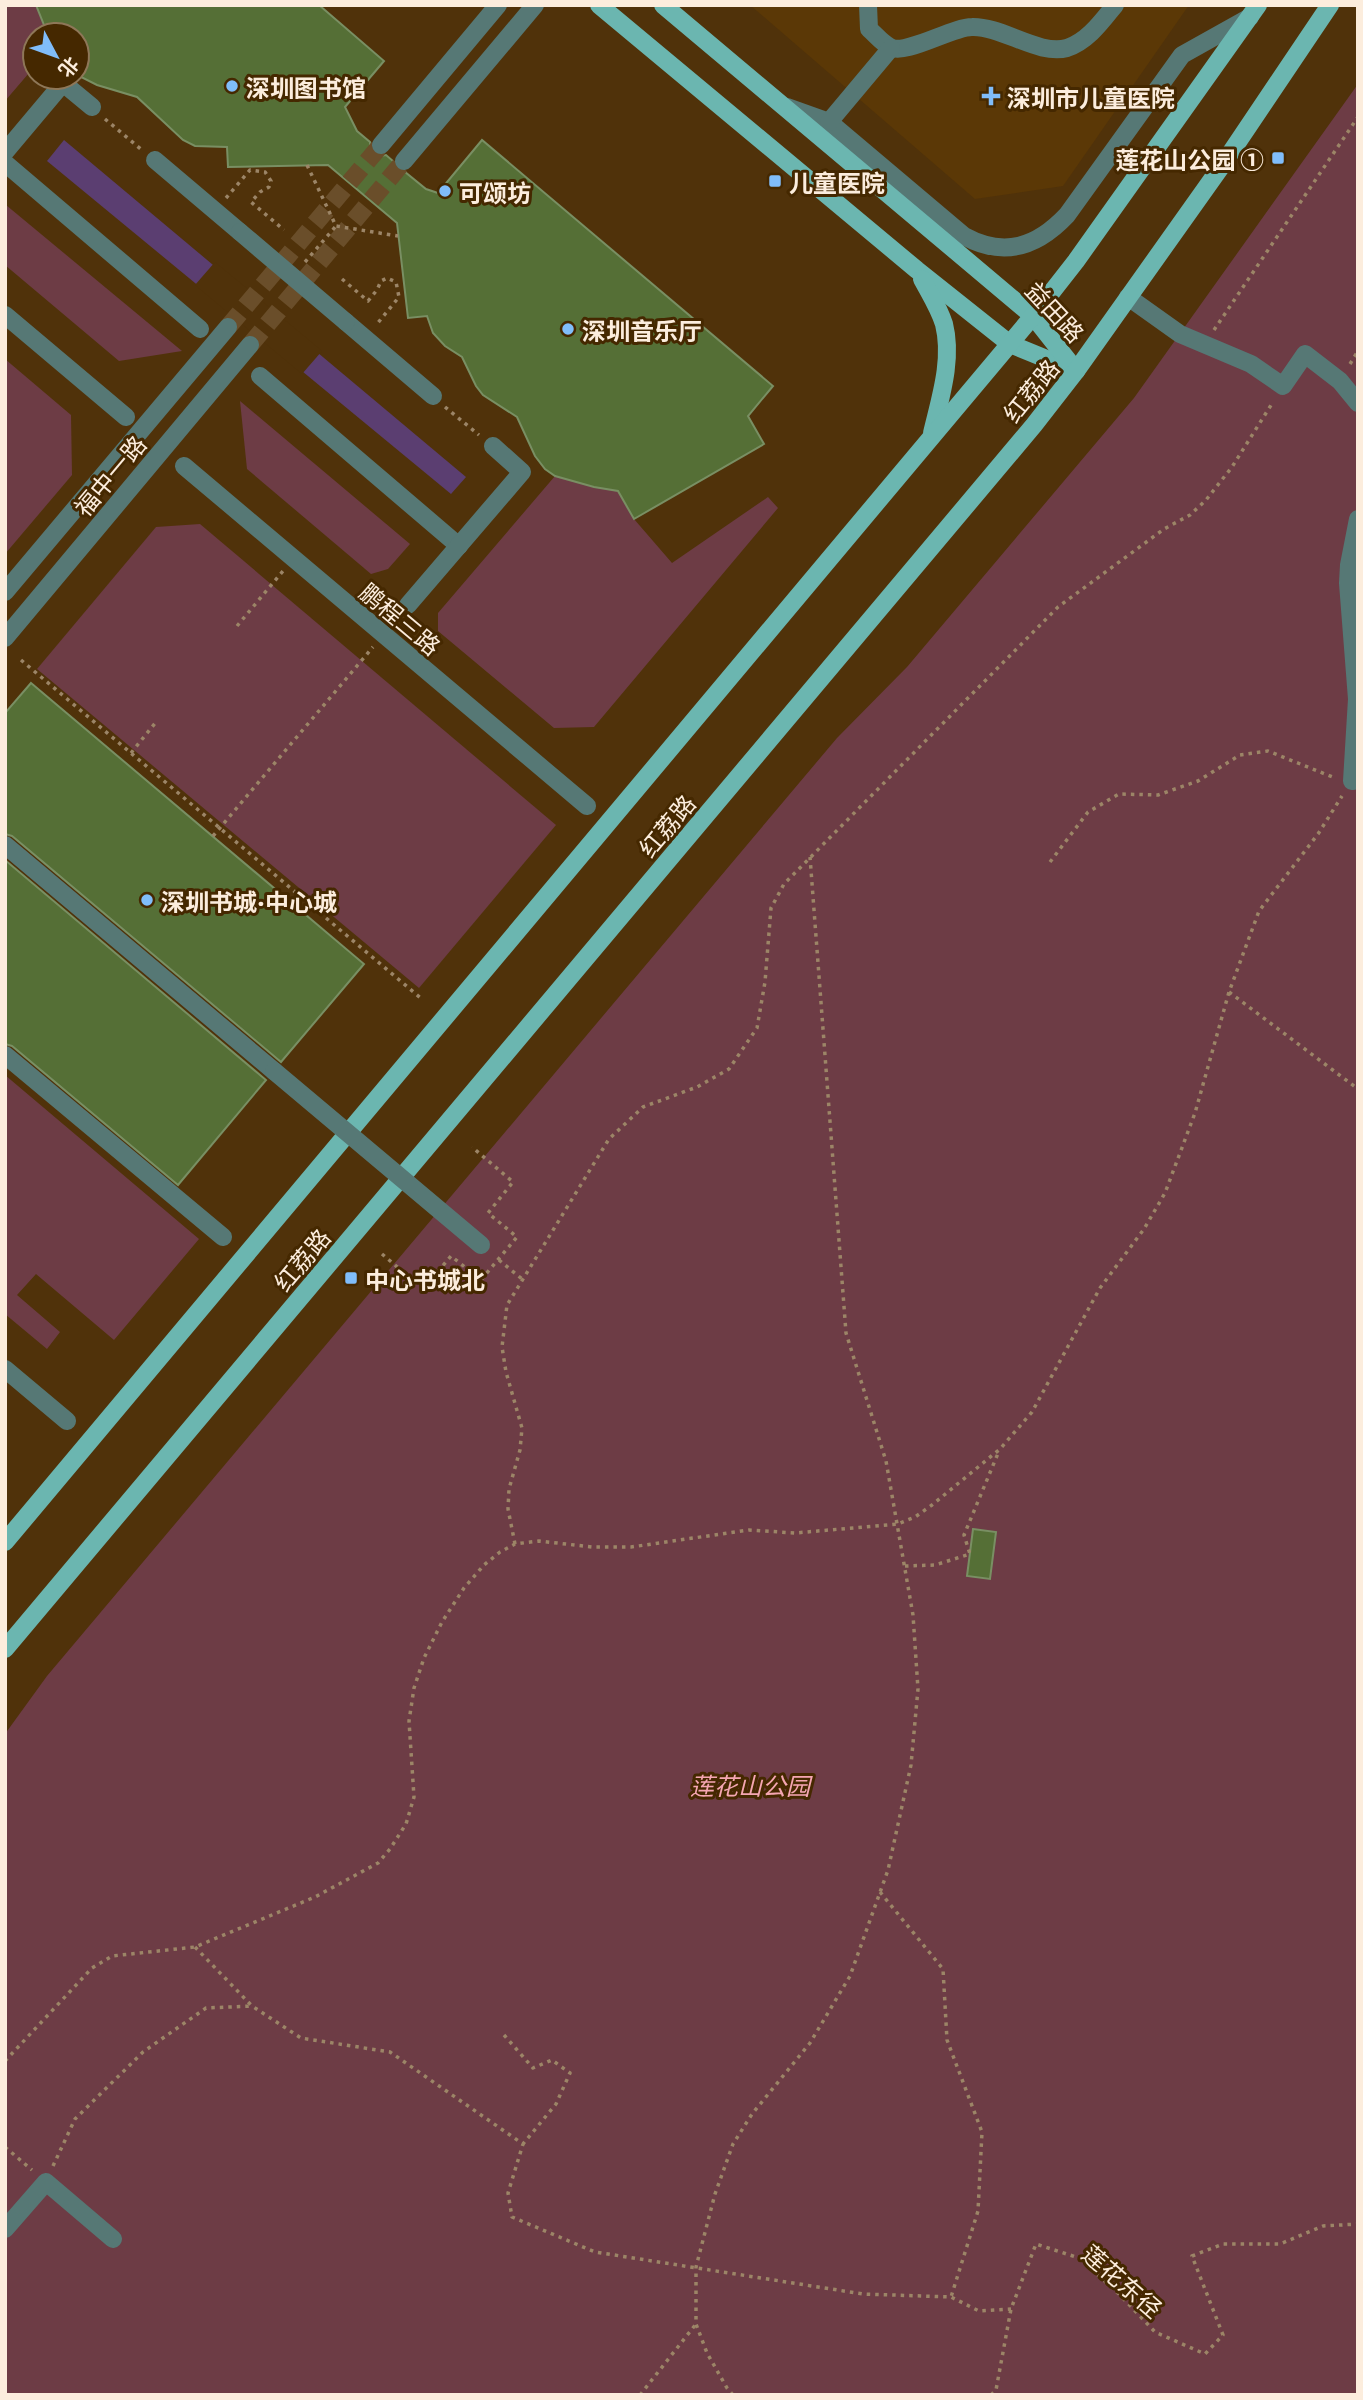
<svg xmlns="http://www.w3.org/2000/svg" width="1363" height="2400" font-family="Literata,'Noto Sans SC',serif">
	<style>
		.built { fill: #5b3806 }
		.green { fill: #6d3c45 }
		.water { fill: #5b3e71 }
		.pier { fill: #50320a }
		.building { fill: #556f36; stroke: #798f63; stroke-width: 2 }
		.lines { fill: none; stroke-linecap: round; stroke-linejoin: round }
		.minor-tunnel { stroke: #6a4e2a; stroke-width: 18; stroke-dasharray: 18 9; stroke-linecap: butt }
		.path { stroke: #9c8567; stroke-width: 3.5; stroke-dasharray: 3.5 5; stroke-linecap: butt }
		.minor { stroke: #567875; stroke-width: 18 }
		.major { stroke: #6bb6b0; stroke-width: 18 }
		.path-bridge { stroke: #9c8567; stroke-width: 3.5; stroke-dasharray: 3.5 5; stroke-linecap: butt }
		.minor-bridge { stroke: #567875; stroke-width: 18 }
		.poi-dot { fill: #80bdfa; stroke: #452800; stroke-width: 2.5 }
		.labels { text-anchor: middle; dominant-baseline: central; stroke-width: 6; stroke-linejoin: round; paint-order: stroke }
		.poi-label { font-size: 24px; font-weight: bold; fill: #fceddd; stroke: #452800; text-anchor: start }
		.street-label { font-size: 24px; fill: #fceddd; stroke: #452800 }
		.park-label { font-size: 24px; font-style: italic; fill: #f5a6b2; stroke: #452800 }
	</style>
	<rect width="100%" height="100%" fill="#50320a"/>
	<path class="built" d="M750,5H1189L1063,186L975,199Z"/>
	<g class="green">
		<path d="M5,5H36L48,35H35V66L5,101Z"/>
		<path d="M1358,84V2395H5V1734L47,1676L837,738L907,667L1134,398Z"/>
		<path d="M6,205L182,351L119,361L5,265Z"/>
		<path d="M5,359L71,415L72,475L5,554Z"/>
		<path d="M240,401L410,544L388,569L371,574L247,469Z"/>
		<path d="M555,476L594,487L618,491L634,519L672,563L768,497L778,508L594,727L554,728L438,631V613Z"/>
		<path d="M200,524L556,825L419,988L37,669L156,527Z"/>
		<path d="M5,1075L199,1239L114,1340L36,1274L17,1295L60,1332L47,1349L5,1314Z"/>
	</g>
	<path class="water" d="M64,140L466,477L451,494L47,161Z"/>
	<path class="pier" d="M215,262L322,351L302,374L195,285Z"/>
	<g class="building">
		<path d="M36,5H319L384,61L345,107L357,131L370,142V148L373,153L380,156L386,155L393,161L397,170L405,172L426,189L438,193L482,140L773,386L748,416L764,444L634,519L618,491L594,487L555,476L545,469L535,456L517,417L483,395L476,386L462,357L445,346L433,333L427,316L408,318L397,223L328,165L228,167L227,147L195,146L183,140L137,97L97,85L77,75V35H48Z"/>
		<path d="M31,683L364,964L281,1062L12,836L5,834V713Z"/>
		<path d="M5,860L266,1080L178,1185L12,1046L5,1044Z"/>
		<path d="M973,1529L996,1532L990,1579L967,1576Z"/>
	</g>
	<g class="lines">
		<g class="minor-tunnel">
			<path d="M228,327L381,145"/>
			<path d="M250,345L404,161"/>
		</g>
		<g class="path">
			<path d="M105,119L142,150"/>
			<path d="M226,198L250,170L265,172L271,181L269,187L260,192L251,202L284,230"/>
			<path d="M305,262L336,226"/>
			<path d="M342,279L368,301L377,290L381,281L387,278L396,282L399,297L377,324"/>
			<path d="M1214,330L1358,117"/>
			<path d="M1350,364L1358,351"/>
			<path d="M445,407L479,435"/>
			<path d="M237,626L283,571"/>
			<path d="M21,660L423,1000"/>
			<path d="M131,753L156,722"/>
			<path d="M213,836L373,647"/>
			<path d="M1050,862L1088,812L1119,794L1158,795L1198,781L1240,755L1268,751L1335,778"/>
			<path d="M1229,992L1358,1089"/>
			<path d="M382,1254L423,1289L451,1256L481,1280L517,1237L488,1213L513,1182L472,1147"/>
			<path d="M499,1260L522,1279"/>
			<path d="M515,1544L508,1509L509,1489L520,1450L522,1428L506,1372L502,1347L507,1305L609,1139L643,1107L697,1087L729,1069L757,1028L765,982L771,908L784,884L1058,607L1164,529L1190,515L1206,500L1232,467L1273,402"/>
			<path d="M905,1566L935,1565L970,1554L964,1535L999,1451"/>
			<path d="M880,1892L943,1969L947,2040L982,2132L978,2211L951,2297"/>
			<path d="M195,1947L252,2006L301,2038L390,2052L523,2144L508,2193L512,2217L595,2252L863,2294L951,2297L979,2311L1011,2309"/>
			<path d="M504,2035L533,2068L552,2060L570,2073L556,2104L523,2144"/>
			<path d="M5,2061L92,1968L112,1956L195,1947L315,1897L378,1863L390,1849L406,1824L414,1797L409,1721L414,1688L424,1658L442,1622L464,1588L484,1565L500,1552L515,1544L539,1541L592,1547H631L749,1530L795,1533L898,1524L915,1517L932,1505L1000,1449L1032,1412L1100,1288L1144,1229L1165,1193L1195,1113L1229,992L1259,911L1318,834L1342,796"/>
			<path d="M5,2147L32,2170"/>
			<path d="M53,2166L75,2119L143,2052L206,2008L252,2006"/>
			<path d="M640,2395L696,2324"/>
			<path d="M733,2395L727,2388L707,2353L696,2324V2267L715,2194L733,2144L752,2114L810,2043L850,1976L888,1870L911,1765L918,1689L913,1615L886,1461L846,1333L810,857"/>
			<path d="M991,2395L996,2390L1011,2309L1036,2244L1079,2258L1119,2294L1155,2332L1205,2354L1223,2335L1192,2256L1223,2244H1280L1323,2226L1358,2224"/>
		</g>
		<g class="minor">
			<path d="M868,5L869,29C876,35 882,43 890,47C905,56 952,27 972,27C1002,26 1039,56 1067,48C1088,41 1102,21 1115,5"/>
			<path d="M787,107L829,122L964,236C1004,258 1037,247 1067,215L1182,55L1250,17"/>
			<path d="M829,122L891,48"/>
			<path d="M381,145L498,5"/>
			<path d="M5,152L63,83L92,107"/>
			<path d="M155,160L240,232"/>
			<path d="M404,161L535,5"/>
			<path d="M5,163L200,329"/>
			<path d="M1128,297L1180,334L1251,364L1283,386L1305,354L1340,381L1358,403"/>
			<path d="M5,315L126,417"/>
			<path d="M346,322L433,396"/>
			<path d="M260,376L459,546"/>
			<path d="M184,466L587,806"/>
			<path d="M1358,519L1349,565L1348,583L1357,699L1352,781L1358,780"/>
			<path d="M5,592L228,327"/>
			<path d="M408,605L522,472L493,446"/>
			<path d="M5,638L250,345"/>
			<path d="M5,845L274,1071"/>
			<path d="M5,1055L223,1237"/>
			<path d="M5,1369L67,1421"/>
			<path d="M5,2229L46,2182L113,2239"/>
		</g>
		<g class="major">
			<path d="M599,5L917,270L1010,344L1076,371"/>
			<path d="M663,5L1033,316L1074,368"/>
			<path d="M922,279C930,294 939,308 944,324C953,360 940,399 932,433"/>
			<path d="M5,1542L1033,316L1076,261L1258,5"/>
			<path d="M5,1649L1034,425L1076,371L1223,164L1330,5"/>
		</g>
		<path class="path-bridge" d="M307,165L336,226L398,236"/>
		<g class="minor-bridge">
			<path d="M240,232L346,322"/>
			<path d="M274,1071L481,1245"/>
		</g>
	</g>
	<g class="poi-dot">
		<circle cx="232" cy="86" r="7"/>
		<path d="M987.5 85.5h7v7h7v7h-7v7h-7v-7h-7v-7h7z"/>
		<rect x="1271" y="151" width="14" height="14" rx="3.5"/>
		<rect x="768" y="174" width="14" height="14" rx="3.5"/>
		<circle cx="445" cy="191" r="7"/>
		<circle cx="568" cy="329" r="7"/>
		<circle cx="147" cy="900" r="7"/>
		<rect x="344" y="1271" width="14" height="14" rx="3.5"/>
	</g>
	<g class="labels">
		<g class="poi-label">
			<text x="246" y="86">深圳图书馆</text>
			<text x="1007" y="96">深圳市儿童医院</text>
			<text x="1264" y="158" text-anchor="end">莲花山公园 ①</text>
			<text x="789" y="181">儿童医院</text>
			<text x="459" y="191">可颂坊</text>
			<text x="582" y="329">深圳音乐厅</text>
			<text x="161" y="900">深圳书城·中心城</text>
			<text x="365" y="1278">中心书城北</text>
		</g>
		<g class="street-label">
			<text transform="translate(1056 311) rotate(47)">益田路</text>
			<text transform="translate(1030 390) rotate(-51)">红荔路</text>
			<text transform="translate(109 475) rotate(-50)">福中一路</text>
			<text transform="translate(401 618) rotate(40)">鹏程三路</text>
			<text transform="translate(666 825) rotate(-50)">红荔路</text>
			<text transform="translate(301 1259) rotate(-50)">红荔路</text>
			<text transform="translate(1123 2280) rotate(41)">莲花东径</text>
		</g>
		<g class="park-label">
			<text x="750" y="1784">莲花山公园</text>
		</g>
	</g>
	<rect width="1363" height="2400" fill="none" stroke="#fceddd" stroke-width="14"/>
	<g transform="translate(56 56) rotate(131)"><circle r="33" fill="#452800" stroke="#8e7758" stroke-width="2"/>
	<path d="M0-5L12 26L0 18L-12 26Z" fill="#80bdfa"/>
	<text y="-10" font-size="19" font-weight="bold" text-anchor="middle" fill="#fceddd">北</text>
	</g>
</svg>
